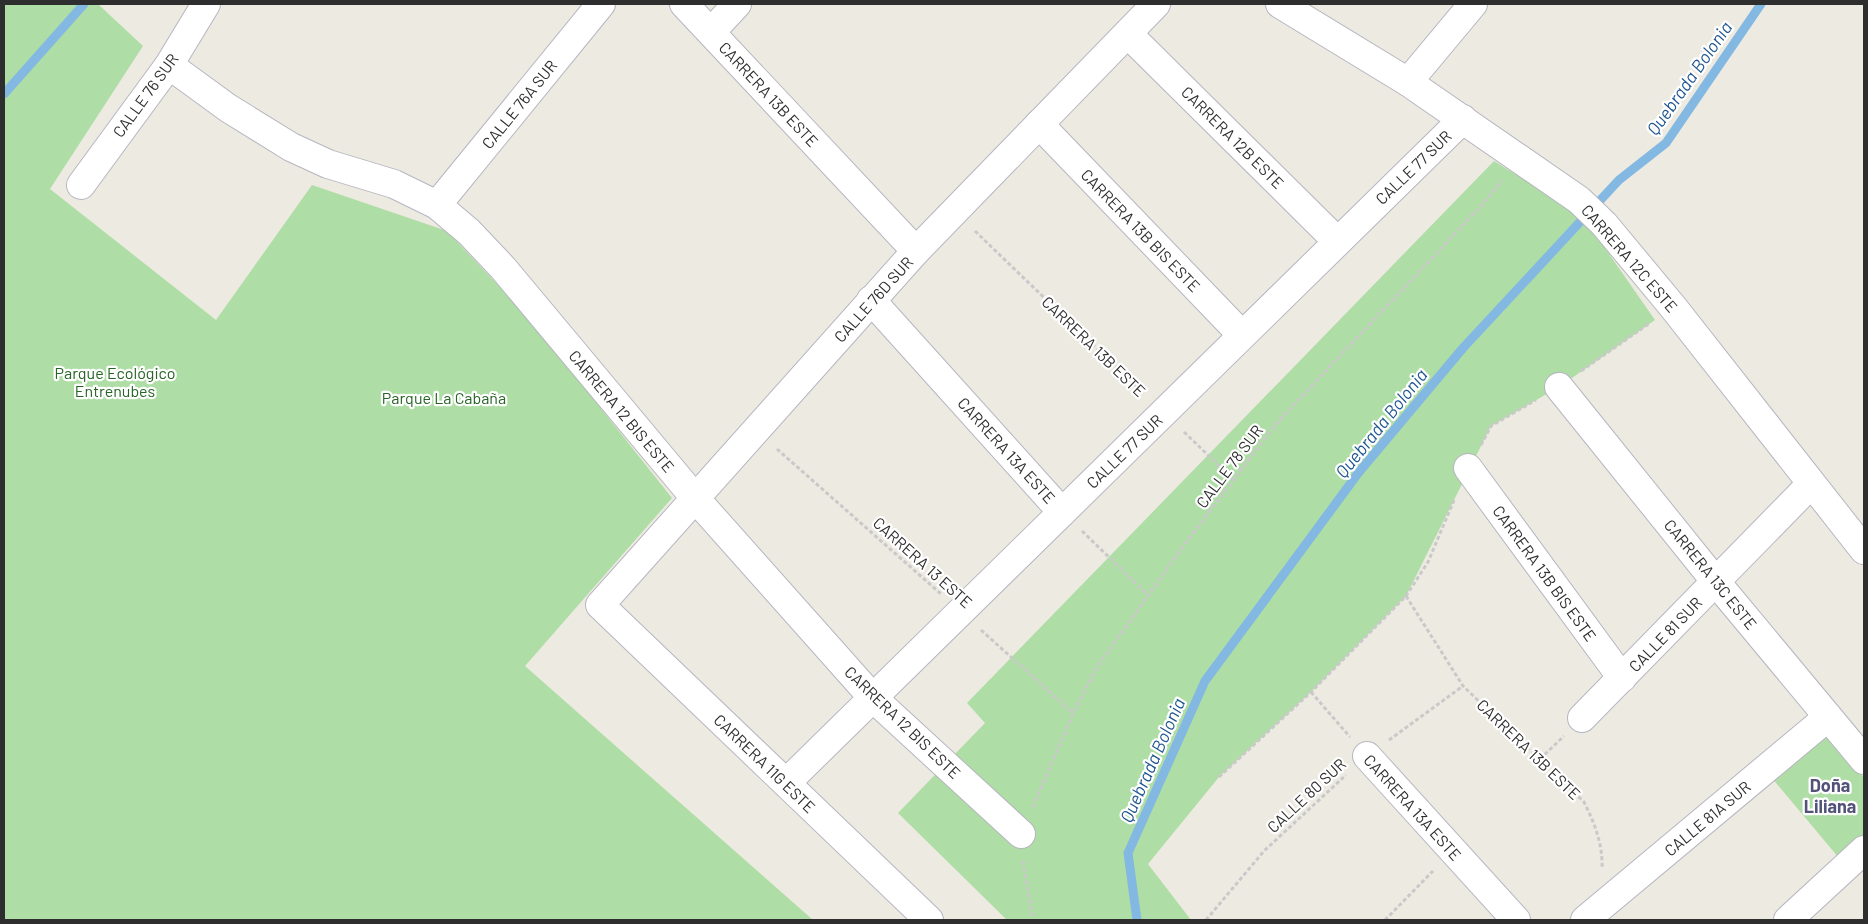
<svg xmlns="http://www.w3.org/2000/svg" width="1868" height="924" font-family="Barlow,sans-serif">
	<style>
		.green { fill: #afdda6 }
		.lines { fill: none; stroke-linecap: round; stroke-linejoin: round }
		.stream { stroke: #83b8e2; stroke-width: 9 }
		.minor-casing { stroke: #b6b6c0; stroke-width: 30 }
		.tertiary-casing { stroke: #b6b6c0; stroke-width: 30 }
		.path { stroke: #c9c9c9; stroke-width: 3; stroke-dasharray: 4 2.5; stroke-linecap: butt }
		.minor { stroke: #fff; stroke-width: 28 }
		.tertiary { stroke: #fff; stroke-width: 28 }
		.labels { text-anchor: middle; dominant-baseline: central; stroke-width: 4.5; stroke-linejoin: round; paint-order: stroke }
		.street-label { font-size: 16px; fill: #2e2e2e; stroke: #fff }
		.park-label { font-size: 16px; fill: #276425; stroke: #fff }
		.water-label { font-size: 18px; font-style: italic; fill: #1f5691; stroke: #fff }
		.neighbourhood-label { font-size: 18px; font-weight: bold; fill: #53537a; stroke: #fff }
	</style>
	<rect width="100%" height="100%" fill="#edeae2"/>
	<g class="green">
		<path d="M4,4H98L143,46L50,189L216,320L312,185L447,231L529,318L672,498L525,666L813,920H4Z"/>
		<path d="M1494,161L1569,208L1598,238L1655,320L1559,387L1491,426L1406,596L1311,692L1219,777L1148,864L1191,920H1007L898,813L985,723L967,703Z"/>
		<path d="M1826,731L1864,778V837L1839,858L1771,777Z"/>
	</g>
	<g class="lines">
		<g class="stream">
			<path d="M4,94L84,4"/>
			<path d="M1137,920L1128,853L1205,681L1359,472L1463,348L1619,180L1666,143L1761,4"/>
		</g>
		<g class="minor-casing">
			<g id="minor">
				<path d="M684,4L916,251"/>
				<path d="M711,32L737,4"/>
				<path d="M1128,34L1337,241"/>
				<path d="M169,65L228,108L291,147L328,164L394,184L437,205L469,232L503,268L695,498L873,698L1021,834"/>
				<path d="M1408,82L1473,4"/>
				<path d="M1039,124L1242,335"/>
				<path d="M81,185L169,65L206,4"/>
				<path d="M437,205L601,4"/>
				<path d="M871,300L1062,512"/>
				<path d="M1559,387L1716,582L1864,760"/>
				<path d="M1468,468L1622,678"/>
				<path d="M1582,718L1811,484"/>
				<path d="M1367,756L1516,920"/>
				<path d="M786,783L1463,119"/>
				<path d="M929,920L600,605L916,251L1156,4"/>
				<path d="M1585,920L1828,717"/>
				<path d="M1788,920L1864,850"/>
			</g>
		</g>
		<g class="tertiary-casing">
			<path id="tertiary" d="M1280,4L1408,82L1579,200L1604,224L1673,307L1864,550"/>
		</g>
		<g class="path">
			<path d="M975,231L1143,393"/>
			<path d="M1581,371L1650,323"/>
			<path d="M1184,432L1234,480"/>
			<path d="M1481,445L1491,426L1536,400"/>
			<path d="M777,449L941,594"/>
			<path d="M1082,531L1148,595"/>
			<path d="M1406,596L1463,686L1584,802C1595,824 1603,845 1602,869"/>
			<path d="M981,630L1073,713"/>
			<path d="M1311,692L1350,737"/>
			<path d="M1389,740L1463,686"/>
			<path d="M1540,759L1564,736"/>
			<path d="M1219,777L1311,692L1406,596L1428,562L1455,498"/>
			<path d="M1033,807L1073,713L1097,667L1179,552L1274,426L1481,206L1502,180"/>
			<path d="M1023,861L1033,920"/>
			<path d="M1206,920L1264,851L1346,775"/>
			<path d="M1385,920L1433,871"/>
		</g>
		<use href="#minor" class="minor"/>
		<use href="#tertiary" class="tertiary"/>
	</g>
	<g class="labels">
		<g class="street-label">
			<text transform="translate(769 94) rotate(47)">CARRERA 13B ESTE</text>
			<text transform="translate(145 95) rotate(-54)">CALLE 76 SUR</text>
			<text transform="translate(519 104) rotate(-51)">CALLE 76A SUR</text>
			<text transform="translate(1233 137) rotate(45)">CARRERA 12B ESTE</text>
			<text transform="translate(1413 167) rotate(-44)">CALLE 77 SUR</text>
			<text transform="translate(1141 230) rotate(46)">CARRERA 13B BIS ESTE</text>
			<text transform="translate(1630 258) rotate(49)">CARRERA 12C ESTE</text>
			<text transform="translate(873 299) rotate(-48)">CALLE 76D SUR</text>
			<text transform="translate(1094 346) rotate(44)">CARRERA 13B ESTE</text>
			<text transform="translate(622 411) rotate(50)">CARRERA 12 BIS ESTE</text>
			<text transform="translate(1007 450) rotate(48)">CARRERA 13A ESTE</text>
			<text transform="translate(1124 451) rotate(-44)">CALLE 77 SUR</text>
			<text transform="translate(1229 466) rotate(-53)">CALLE 78 SUR</text>
			<text transform="translate(923 562) rotate(42)">CARRERA 13 ESTE</text>
			<text transform="translate(1545 573) rotate(54)">CARRERA 13B BIS ESTE</text>
			<text transform="translate(1711 574) rotate(51)">CARRERA 13C ESTE</text>
			<text transform="translate(1665 634) rotate(-46)">CALLE 81 SUR</text>
			<text transform="translate(903 722) rotate(44)">CARRERA 12 BIS ESTE</text>
			<text transform="translate(1529 749) rotate(44)">CARRERA 13B ESTE</text>
			<text transform="translate(765 763) rotate(44)">CARRERA 11G ESTE</text>
			<text transform="translate(1306 795) rotate(-43)">CALLE 80 SUR</text>
			<text transform="translate(1413 807) rotate(48)">CARRERA 13A ESTE</text>
			<text transform="translate(1707 818) rotate(-40)">CALLE 81A SUR</text>
		</g>
		<g class="park-label">
			<text x="115" y="372">Parque Ecológico<tspan x="115" dy="18">Entrenubes</tspan></text>
			<text x="444" y="397">Parque La Cabaña</text>
		</g>
		<g class="water-label">
			<text transform="translate(1689 78) rotate(-55)">Quebrada Bolonia</text>
			<text transform="translate(1381 423) rotate(-51)">Quebrada Bolonia</text>
			<text transform="translate(1152 760) rotate(-66)">Quebrada Bolonia</text>
		</g>
		<g class="neighbourhood-label">
			<text x="1830" y="785">Doña<tspan x="1830" dy="21">Liliana</tspan></text>
		</g>
	</g>
	<rect width="1868" height="924" fill="none" stroke="#2e2e2e" stroke-width="10"/>
</svg>
